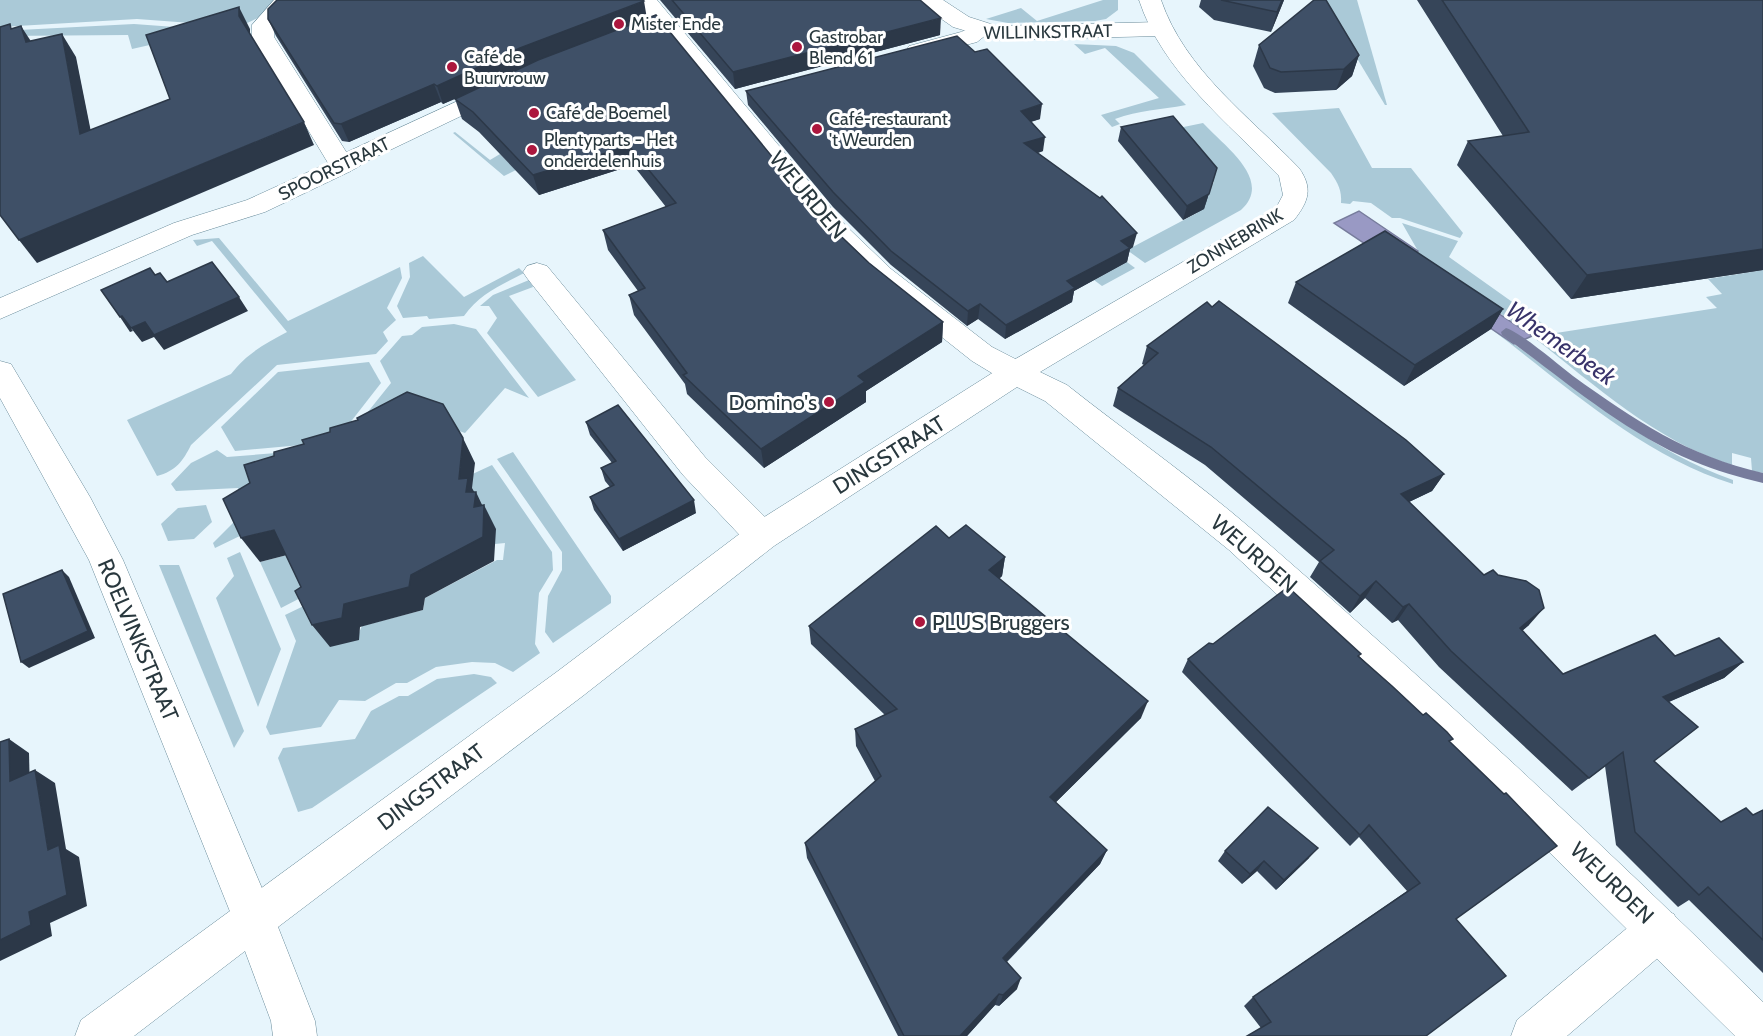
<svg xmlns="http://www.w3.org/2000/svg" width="1763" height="1036" font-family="Cabin,sans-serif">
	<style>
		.green { fill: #aac9d7 }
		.water { fill: #9999c4; stroke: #777c9c; stroke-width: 1.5 }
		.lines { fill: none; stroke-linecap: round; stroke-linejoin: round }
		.stream { fill: #777c9c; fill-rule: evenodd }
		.pedestrian-casing { stroke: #6a8c9b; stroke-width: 1 }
		.minor-casing { stroke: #6a8c9b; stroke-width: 1 }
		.tertiary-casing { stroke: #6a8c9b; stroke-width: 1 }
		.pedestrian { fill: #fff; fill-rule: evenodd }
		.minor { fill: #fff; fill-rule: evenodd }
		.tertiary { fill: #fff; fill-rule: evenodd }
		.wall { fill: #364559 }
		.shaded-wall { fill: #2c3848 }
		.building { fill: #3f5067; stroke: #2c3848; stroke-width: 1.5 }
		.poi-dot { fill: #ac173e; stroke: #fff; stroke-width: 2 }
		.labels { text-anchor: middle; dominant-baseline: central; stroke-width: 6; stroke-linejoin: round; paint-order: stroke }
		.far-poi-label { font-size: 18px; fill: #29383e; stroke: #fff; text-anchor: start }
		.far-street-label { font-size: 18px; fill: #29383e; stroke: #fff }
		.street-label { font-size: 22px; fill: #29383e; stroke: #fff }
		.poi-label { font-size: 22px; fill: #29383e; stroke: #fff; text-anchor: end }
		.water-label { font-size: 24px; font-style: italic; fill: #38336a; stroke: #fff }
	</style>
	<rect width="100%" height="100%" fill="#e7f5fc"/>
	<g class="green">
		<path d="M0,0H278C263,15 254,24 232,26L137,19L0,27Z"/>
		<path d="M1103,0H1118V10L1106,19L1095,21L1008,23L986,19L1021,8L1037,21Z"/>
		<path d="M1322,0H1357L1387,105H1385Z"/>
		<path d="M134,24L216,30L132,49L128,35L0,36V31Z"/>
		<path d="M1074,44L1116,46L1134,53L1186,105C1160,110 1139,110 1115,119L1120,124L1112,127L1101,115L1159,98L1105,48L1085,54Z"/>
		<path d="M1339,108L1372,168H1411L1463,233L1460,238L1400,218H1392L1371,203L1353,201L1350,204L1341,203C1342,191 1338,183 1331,173L1272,113Z"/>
		<path d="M1203,123C1224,146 1274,180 1241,210L1145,263L1127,250L1197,213C1206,203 1210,199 1203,186L1214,183L1169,130Z"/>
		<path d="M455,132L490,160L500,154L516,170L504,176L453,133Z"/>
		<path d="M1402,223L1458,241L1449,257L1556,333L1717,308L1706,297L1722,294L1708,279L1763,270V473L1752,471L1751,458L1732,453V465C1655,441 1595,385 1533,337C1497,309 1457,285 1419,260L1415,253L1418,251Z"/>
		<path d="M219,238L288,321L400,267L402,278L387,308L396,320L383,332L388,341L376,354L277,365L191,445C183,461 176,471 157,476L127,420L231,374C247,353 265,344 287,332L212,241L197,246L193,240Z"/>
		<path d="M423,256L464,297L519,268L524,273C501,285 479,294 464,316L429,319L427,316L403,318L397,306L410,277L409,263Z"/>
		<path d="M1127,262L1135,268L1102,286L1094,280Z"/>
		<path d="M529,280L533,287L509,296L576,380L538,397L487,333L497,318L489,306H480L493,295Z"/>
		<path d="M454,324L476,329L529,398L505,388L465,433L419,417L246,533L215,548L213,543L246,510L238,488L176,491L171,484L191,463L217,450L227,457L339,448L391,383L380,361L402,336L412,335L422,327Z"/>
		<path d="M1491,329C1571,380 1642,448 1733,480V484C1641,455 1567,386 1491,329Z"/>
		<path d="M369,362L381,383L335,442L235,451L221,427L278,372Z"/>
		<path d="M513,452L611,596V603L553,643L545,632L548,596L562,570V552L497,459Z"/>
		<path d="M492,465L552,552L553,570L539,593L535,644L540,653L513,672L495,663L472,662L436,667L407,683H396L365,701L339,700L321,727L270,735L266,727L296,641L285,615L314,601L356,639L362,626L423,610L425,598L497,560H503L505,543L495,544L464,478Z"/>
		<path d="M206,505L212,522L194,539L168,541L161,524L178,508Z"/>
		<path d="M240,552L281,649L258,707L216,598L234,576L227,558Z"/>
		<path d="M291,554L310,593L281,608L260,562Z"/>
		<path d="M159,565H179L244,731L234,748Z"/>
		<path d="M474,674L491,677L497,683L312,808L298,812L278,758L283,748L355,739L371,711L399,696H408L437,679Z"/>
	</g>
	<path class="water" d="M1359,211L1418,251L1415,254L1419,260L1532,336L1514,344L1334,223Z"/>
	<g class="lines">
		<path class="stream" d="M1506,328C1523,334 1557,364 1573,376C1634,420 1688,456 1763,473V483C1739,477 1716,471 1693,461C1623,432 1563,379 1502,335L1501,332Z"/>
		<g class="pedestrian-casing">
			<g id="pedestrian">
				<path d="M635,0H657L846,226L891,269L992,347L1027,365L1031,373L1027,381L1016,384L1005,381L972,361L871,281L828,238Z"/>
				<path d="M980,24L988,26L991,31L977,42L917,58L909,56L906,51L909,46L961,32Z"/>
				<path d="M499,82L507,84L511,89L507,94L365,162C354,170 347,175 333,171L329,166L333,161L347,152Z"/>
			</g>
		</g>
		<g class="minor-casing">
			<g id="minor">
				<path d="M274,0H297L274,26V37L355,166L351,171L265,212L192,235L0,319V298L174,223L247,200L328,163L252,37V25Z"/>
				<path d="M919,0H943L969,17L997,26L1160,22L1168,24L1171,29L1168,34L1160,36L997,40L953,27L930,11Z"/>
				<path d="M537,263L547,266L705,457L774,526L779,536L774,546L762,550L750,546L683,475L527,278L523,272L527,266Z"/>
				<path d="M0,361L11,364L90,497L123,560L275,919L269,934L254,940L239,934L89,560L0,398Z"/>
				<path d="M1659,908L1674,914L1680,929L1674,944L1567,1036H1511L1517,1020L1644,914Z"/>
			</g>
		</g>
		<g class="tertiary-casing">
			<path id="tertiary" d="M1139,0H1161C1185,70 1249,116 1299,168C1313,188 1309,201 1294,220L1040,372L1067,385C1129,434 1195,480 1255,532C1429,683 1599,840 1763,1002V1036H1735L1458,762L1229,550L1045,401L1017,387L774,546L584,695L278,927L315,1021L317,1036H273L271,1021L245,951L134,1036H75L81,1020L558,671L750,526L1005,365L1276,208L1283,195L1279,176C1228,122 1163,73 1139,0Z"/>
		</g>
		<use href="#pedestrian" class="pedestrian"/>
		<use href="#minor" class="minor"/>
		<use href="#tertiary" class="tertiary"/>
	</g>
	<g class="wall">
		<path d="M660,0H920L940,35L735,89Z"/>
		<path d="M1201,0H1284L1271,32L1214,20L1199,7Z"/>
		<path d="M1417,0H1763V270L1571,299L1457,165L1468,141L1503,136Z"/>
		<path d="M268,19H647L824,220L869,263L943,322L942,342L866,391V402L764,468L687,394L685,384L634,315L629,295L638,291L608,250L603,230L666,207L633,165L539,195L479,132L462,119L455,99L443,104L441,102L349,142L342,141L276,36Z"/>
		<path d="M1259,45L1359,55L1352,76L1336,90L1275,93L1264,88L1253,66Z"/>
		<path d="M746,91L1040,119L1031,122L1043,151L1038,153L1133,247L1130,249L1127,262L1074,291L1072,302L1005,339L978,319L967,326L891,265L833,207L748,105Z"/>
		<path d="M1121,127L1217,168L1204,209L1183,220L1118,141Z"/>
		<path d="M1296,282L1503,309L1491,329L1404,386L1288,303Z"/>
		<path d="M1212,307L1444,474L1432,491L1409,502L1529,625L1522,631L1563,674L1675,656L1743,662L1724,678L1669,702L1654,761L1721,822L1753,815L1763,810V973L1689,900L1678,907L1616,845L1605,766L1572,791L1439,667L1398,620L1392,623L1365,598L1350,613L1310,577L1319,562L1205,465L1113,406L1118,388L1144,365L1142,364L1147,346Z"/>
		<path d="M586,422L696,513L623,551L594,510L590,497L610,487L605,481L601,468L612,463L590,435Z"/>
		<path d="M1005,557L1002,576L999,579L1141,718L1055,803L1107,850L1100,864L1007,962L1017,989L999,1006L995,1005L967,1036H898L807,858L805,843L875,781L856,746L855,729L885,715L811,644L809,626Z"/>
		<path d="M1359,656L1450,743L1456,920L1261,1028L1244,1006L1253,997L1407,891L1359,837L1350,846L1182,672L1188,659Z"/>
		<path d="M1225,851L1309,858L1276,890L1257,871L1242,884L1218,861Z"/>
	</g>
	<g class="shaded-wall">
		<path d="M1282,0H1284L1271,32L1277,12Z"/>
		<path d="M644,1L647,19L525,66L443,104L437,86L520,48Z"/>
		<path d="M239,7L250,29V38L239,16Z"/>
		<path d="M941,18L940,35L735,89L733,72Z"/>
		<path d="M21,26L36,49L26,42Z"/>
		<path d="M62,34L76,57L96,157L80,134Z"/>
		<path d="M1359,55L1352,76L1336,90L1344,69Z"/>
		<path d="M434,84L441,102L349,142L341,124Z"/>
		<path d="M1042,104L1040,119L1019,125L1021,111Z"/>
		<path d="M304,122L314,145L37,263L19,240Z"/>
		<path d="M1045,137L1043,151L1022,157L1024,143Z"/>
		<path d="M629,146L633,165L539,195L533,175Z"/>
		<path d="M1217,168L1204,209L1183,220L1187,206Z"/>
		<path d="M1137,233L1133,247L1130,249L1127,262L1074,291L1072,302L1005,339L1006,325L1067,281L1121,241Z"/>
		<path d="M1763,249V270L1571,299L1587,275Z"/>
		<path d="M239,297L248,311L164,350L154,337L142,342L131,328L145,322Z"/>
		<path d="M980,304L978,319L967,326L968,311Z"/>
		<path d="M1503,309L1491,329L1404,386L1415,365Z"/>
		<path d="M122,316L133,331L130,332L120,317Z"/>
		<path d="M943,322L942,342L866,391V402L764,468L761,449L858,376Z"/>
		<path d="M463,438L475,463L472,488L476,495V492L484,509V505L496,529L494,561L425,598L423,610L360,627L359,640L330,647L312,625L344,604L411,575L459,479Z"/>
		<path d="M1444,474L1432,491L1390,511L1401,494Z"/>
		<path d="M694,500L696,513L623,551L619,539Z"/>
		<path d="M274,530L291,554L260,562L241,538Z"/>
		<path d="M1005,557L1002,576L986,589L989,570Z"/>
		<path d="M62,570L69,577L95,638L29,668L21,662Z"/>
		<path d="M1376,581L1365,598L1350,613L1360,596Z"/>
		<path d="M1409,604L1398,620L1392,623L1403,607Z"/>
		<path d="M1544,608L1529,625L1506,644L1520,628Z"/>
		<path d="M1743,662L1724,678L1645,712L1663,697Z"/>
		<path d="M1148,701L1141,718L1045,813L1050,797Z"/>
		<path d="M9,739L29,753L30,794L10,781Z"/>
		<path d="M35,770L55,783L66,849L79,857L87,906L50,923L52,936L0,961V940L29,912L48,850Z"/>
		<path d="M1318,848L1309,858L1276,890L1284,880Z"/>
		<path d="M1107,850L1100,864L999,969L1003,958Z"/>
		<path d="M1264,861L1257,871L1242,884L1250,874Z"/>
		<path d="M1021,978L1017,989L999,1006L1003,995Z"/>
		<path d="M999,994L995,1005L967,1036H960Z"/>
	</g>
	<g class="building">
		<path d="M277,0H643L644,1L520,48L437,86L434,84L341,124L334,123L268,19V9Z"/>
		<path d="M672,0H920L941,18L733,72Z"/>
		<path d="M1221,0H1282L1277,12Z"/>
		<path d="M1314,0H1326L1359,55L1344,69L1281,72L1270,68L1259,45Z"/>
		<path d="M1442,0H1763V249L1587,275L1468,141L1529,132Z"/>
		<path d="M239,7V16L304,122L19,240L0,215V27L10,24L11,29L21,26L26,42L62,34L80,134L170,99L146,35Z"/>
		<path d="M656,15L824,220L869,263L943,322L858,376L865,382L761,449L683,375L687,373L629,295L645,288L603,230L676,203L629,146L533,175L473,112L455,99L538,60Z"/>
		<path d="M957,36L975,52L987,49L1042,104L1021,111L1045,137L1024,143L1100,198L1102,196L1137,233L1121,241L1130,248L1067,281L1075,288L1006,325L980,304L968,311L891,251L833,192L746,91Z"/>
		<path d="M1173,116L1217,168L1209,194L1187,206L1121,127Z"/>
		<path d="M1385,231L1503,309L1415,365L1296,282Z"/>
		<path d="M212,262L239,297L154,335L145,322L131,328L122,316L120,317L101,290L150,268L155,275L160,273L167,282Z"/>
		<path d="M1219,301L1406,440L1444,474L1401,494L1484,575L1493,570L1498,575L1526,581L1539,590L1544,608L1520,628L1563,674L1655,635L1675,656L1719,638L1743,662L1663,697L1698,727L1654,761L1721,822L1746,808L1753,815L1763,810V940L1708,887L1699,895L1635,832L1623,752L1589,778L1451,651L1409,604L1403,607L1376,581L1360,596L1320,561L1334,550L1211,447L1118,388L1158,353L1147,346L1207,302L1212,307Z"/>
		<path d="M407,392L443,404L463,438L459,479L468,478L466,492H476L474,507L484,505L483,537L411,575L409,587L344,604L342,618L312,625L295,591L301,587L274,530L241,538L223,499L250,483L244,465L274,456V452L304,444L302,440L330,432V428L358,420L357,418Z"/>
		<path d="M618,405L694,500L619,539L590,497L614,485L601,468L616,461L586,422Z"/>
		<path d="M966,525L1005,557L989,570L1148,701L1050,797L1107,850L1003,958L1021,978L1003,995L999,994L960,1036H904L805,843L881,776L855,729L897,709L809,626L936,526L949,538Z"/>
		<path d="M62,570L88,631L21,662L3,594Z"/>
		<path d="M1288,587L1361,654L1358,656L1392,686L1423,715L1426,713L1447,732L1453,739L1449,741L1504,794L1506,793L1557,846L1456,919L1506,976L1426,1036H1247L1271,1022L1253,997L1420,883L1369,825L1360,835L1188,659L1209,643L1213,644Z"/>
		<path d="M9,739L10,781L35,770L48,850L59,845L67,895L29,912L31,925L0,940V742Z"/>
		<path d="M1268,807L1318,848L1284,880L1264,861L1250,874L1225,851Z"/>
	</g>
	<g class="poi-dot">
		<circle cx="619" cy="24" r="6"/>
		<circle cx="797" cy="47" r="6"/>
		<circle cx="452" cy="67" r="6"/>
		<circle cx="534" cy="113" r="6"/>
		<circle cx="817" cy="129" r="6"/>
		<circle cx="532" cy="150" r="6"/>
		<circle cx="829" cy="402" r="6"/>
		<circle cx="920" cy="622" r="6"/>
	</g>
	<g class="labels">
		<g class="far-poi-label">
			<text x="631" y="24">Mister Ende</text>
			<text x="809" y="37">Gastrobar<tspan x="809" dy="21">Blend 61</tspan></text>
			<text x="464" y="57">Café de<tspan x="464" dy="21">Buurvrouw</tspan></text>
			<text x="546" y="113">Café de Boemel</text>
			<text x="829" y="119">Café-restaurant<tspan x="829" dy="21">'t Weurden</tspan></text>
			<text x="544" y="140">Plentyparts - Het<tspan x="544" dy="21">onderdelenhuis</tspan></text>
		</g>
		<g class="far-street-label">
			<text transform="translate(1048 32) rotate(-1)">WILLINKSTRAAT</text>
			<text transform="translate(334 169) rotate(-26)">SPOORSTRAAT</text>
			<text transform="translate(1235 241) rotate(-31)">ZONNEBRINK</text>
		</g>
		<g class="street-label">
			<text transform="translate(808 195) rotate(50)">WEURDEN</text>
			<text transform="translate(889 455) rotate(-32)">DINGSTRAAT</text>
			<text transform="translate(1254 554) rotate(41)">WEURDEN</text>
			<text transform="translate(138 640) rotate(67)">ROELVINKSTRAAT</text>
			<text transform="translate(431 787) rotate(-37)">DINGSTRAAT</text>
			<text transform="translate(1612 883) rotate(44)">WEURDEN</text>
		</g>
		<g class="poi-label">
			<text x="817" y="402">Domino's</text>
			<text x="932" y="622" text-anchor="start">PLUS Bruggers</text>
		</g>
		<g class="water-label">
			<text transform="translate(1561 343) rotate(35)">Whemerbeek</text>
		</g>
	</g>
</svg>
